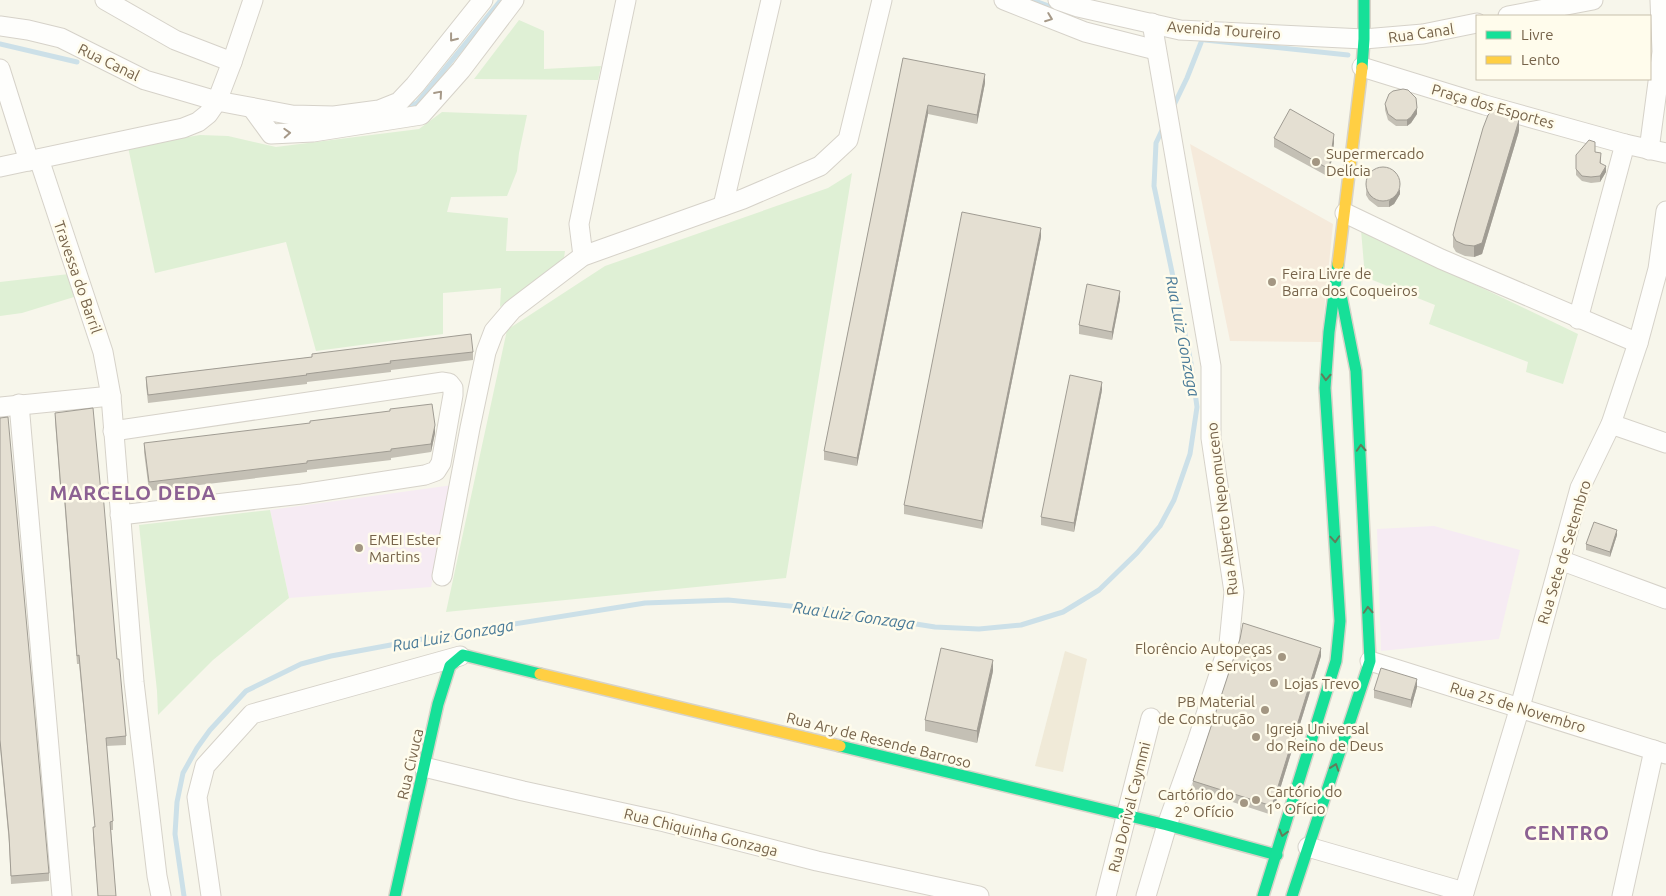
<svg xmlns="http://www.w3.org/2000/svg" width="1666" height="896" font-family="Ubuntu,sans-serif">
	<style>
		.residential { fill: #f0ead8 }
		.commercial { fill: #f5eadb }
		.education { fill: #f6ebf3 }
		.green { fill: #dff0d5 }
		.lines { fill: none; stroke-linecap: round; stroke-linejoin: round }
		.stream { stroke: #cce0e8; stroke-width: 5 }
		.street-casing { stroke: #d6d2c9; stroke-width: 21 }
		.fast-casing { stroke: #d7d3c8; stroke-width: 14 }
		.slow-casing { stroke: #d7d3c8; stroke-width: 14 }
		.street { stroke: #fefefc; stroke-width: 19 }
		.fast { stroke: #16e098; stroke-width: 11 }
		.slow { stroke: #ffcf43; stroke-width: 11 }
		.wall { fill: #c4c0b5 }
		.shaded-wall { fill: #a09c93 }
		.building { fill: #e4dfd2; stroke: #a09c93 }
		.oneway { stroke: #a69988 }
		.oneway2 { stroke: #637c5a }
		.poi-dot { fill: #a39682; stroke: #fffcec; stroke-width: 2 }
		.labels { text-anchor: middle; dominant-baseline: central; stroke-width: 5; stroke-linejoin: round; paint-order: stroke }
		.street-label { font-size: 15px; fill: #76634a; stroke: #fffcec }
		.poi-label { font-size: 15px; fill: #76634a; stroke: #fffcec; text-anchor: start }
		.water-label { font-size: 16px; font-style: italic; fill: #497a98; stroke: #fffcec }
		.district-label { font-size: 20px; font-weight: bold; letter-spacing: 1px; fill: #8c6193; stroke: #fffcec }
	</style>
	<rect width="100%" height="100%" fill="#f7f6eb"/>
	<path class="residential" d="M1065,651L1087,659L1063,772L1035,766Z"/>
	<path class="commercial" d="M1190,144L1333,224L1321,342L1230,341Z"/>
	<g class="education">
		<path d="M453,485L431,587L289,598L270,510Z"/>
		<path d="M1434,526L1520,550L1499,639L1381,651L1377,529Z"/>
	</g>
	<g class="green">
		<path d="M519,20L544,31V69L601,66L598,80L474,79Z"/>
		<path d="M442,112L527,115L519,153L517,171L507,196L451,197L447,212L508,218L506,251H565L564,258L500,307L501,288L443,293V334L316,351L286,242L155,273L128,147L200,135L228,136L276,147L419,129Z"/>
		<path d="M852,173L786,578L446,612L507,330L605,266L828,188Z"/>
		<path d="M1361,230L1578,334L1563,384L1526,372L1528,362L1429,324L1435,305L1365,277Z"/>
		<path d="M69,274L74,297L22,313L0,316V282Z"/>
		<path d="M270,510L289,598L213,660L158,715L157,691L139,525Z"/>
	</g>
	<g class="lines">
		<g class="stream">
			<path d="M1032,0L1057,9"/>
			<path d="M1205,40L1348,55"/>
			<path d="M0,44L77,62"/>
			<path d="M1173,107L1187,78L1202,40"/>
			<path d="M402,109L417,103L501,0"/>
			<path d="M184,896L175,834L177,802L183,773L197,748L210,730L246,691L301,664L331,656L434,637L645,603L728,600L820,609L935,627L979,629L1021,625L1063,612L1099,590L1137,553L1160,526L1174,500L1190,454L1193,434L1197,407L1191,363L1154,186L1156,143L1164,126"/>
		</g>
		<g class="street-casing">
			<g id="street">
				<path d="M105,0L175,40L232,62"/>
				<path d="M1004,0L1085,32L1156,50"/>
				<path d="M1058,0L1078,7L1180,30L1364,39L1423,34L1477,23"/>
				<path d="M1508,16L1593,0"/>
				<path d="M0,26L28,30L61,38L145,80L217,101L292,115L334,116L379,110L399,102L415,85L483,0"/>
				<path d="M1362,67L1485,105L1625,144L1666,153"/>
				<path d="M0,69L29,161"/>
				<path d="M252,108L271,134L313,132L421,115L461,70L514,0"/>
				<path d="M1649,150L1662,52L1660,0"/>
				<path d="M39,159L103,352L111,396L134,682L157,876L161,896"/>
				<path d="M0,167L183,128L198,122L208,114L217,101L232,62L253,0"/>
				<path d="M723,206L771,0"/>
				<path d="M1345,213L1441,259L1638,343"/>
				<path d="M583,256L579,224L626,0"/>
				<path d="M1578,319L1625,144"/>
				<path d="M19,404L62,896"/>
				<path d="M0,407L111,396"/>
				<path d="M1611,424L1666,443"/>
				<path d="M113,431L443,382L449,383L453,388V395L441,463L436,471L425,475L302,494L120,515"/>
				<path d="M1560,560L1666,599"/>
				<path d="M442,576L470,428L486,352L494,331L512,310L583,256L743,199L820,166L848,140L882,0"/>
				<path d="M1370,661L1666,754"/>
				<path d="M424,767L523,791L665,822L817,861L979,896"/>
				<path d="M1308,847L1464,892"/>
				<path d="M211,896L197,797L205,766L252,714L460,656"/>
				<path d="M1106,896L1151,718"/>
				<path d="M1146,896L1167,825L1197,742L1229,644L1234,592L1211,438V366L1152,23"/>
				<path d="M1463,896L1520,707L1580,488L1611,424L1638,343L1658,269L1666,211"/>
				<path d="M1622,896L1654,750"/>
			</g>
		</g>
		<g class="fast-casing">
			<g id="fast">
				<path d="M1362,68L1364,39V0"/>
				<path d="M840,746L1167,825L1277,855"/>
				<path d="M395,896L438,704L450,666L463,655L540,674"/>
				<path d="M1263,896L1336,661L1340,621L1325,388L1329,332L1338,264"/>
				<path d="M1292,896L1370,661L1356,371L1341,295"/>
			</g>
		</g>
		<g class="slow-casing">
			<g id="slow">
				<path d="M1338,264L1362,68"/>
				<path d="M540,674L840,746"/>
			</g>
		</g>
		<use href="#street" class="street"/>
		<use href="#fast" class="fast"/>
		<use href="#slow" class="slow"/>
	</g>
	<g class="wall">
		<path d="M903,58L985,83L977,124L928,114L857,466L824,460V451Z"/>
		<path d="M1385,104L1417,114L1411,123L1407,126H1396L1388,120L1385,110Z"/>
		<path d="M1519,131L1482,254L1474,257L1465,256L1456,252L1453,247V235Z"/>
		<path d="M1274,138L1334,143L1329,177L1274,147Z"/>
		<path d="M1595,152L1601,159V164L1606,172L1600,182L1591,183L1582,181L1576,175V155Z"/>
		<path d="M1367,178L1400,194L1394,204L1389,207H1378L1369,200L1366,195Z"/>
		<path d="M1041,237L982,529L904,514V505Z"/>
		<path d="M1120,299L1112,340L1079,334V325Z"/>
		<path d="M473,352V360L391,370V372L307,382V384L148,403L146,385V377L312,357Z"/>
		<path d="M1102,390L1074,532L1041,525V517Z"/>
		<path d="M55,413L117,659L126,736V745L106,746L113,821V830H111L116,896H98L93,836V827H95L79,664H77L64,498H61L55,421Z"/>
		<path d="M0,418L49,873V881L11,884L9,843L0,748Z"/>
		<path d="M435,433L431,452L391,458V460L307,470V472L149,491L144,452V443Z"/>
		<path d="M1617,535L1610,557L1586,550V544Z"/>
		<path d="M1240,639L1321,656L1272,815L1193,789V781Z"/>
		<path d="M993,671L977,743L925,731V720Z"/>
		<path d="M1417,687L1411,708L1374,698V690Z"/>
	</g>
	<g class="shaded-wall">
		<path d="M985,74V83L977,124V115Z"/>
		<path d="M928,105V114L857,466V458Z"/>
		<path d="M1417,108V114L1411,123L1407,126V120Z"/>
		<path d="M1519,120V131L1482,254L1474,257V246Z"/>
		<path d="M1334,134V143L1329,177V169Z"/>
		<path d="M1606,166V172L1600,182V176Z"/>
		<path d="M1400,189V194L1394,204L1389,207V201Z"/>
		<path d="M1041,228V237L982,529V521Z"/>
		<path d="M1120,291V299L1112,340V332Z"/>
		<path d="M1102,382V390L1074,532V523Z"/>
		<path d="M435,425V433L431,452V444Z"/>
		<path d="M1617,530V535L1610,557V552Z"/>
		<path d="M1321,648V656L1272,815V806Z"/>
		<path d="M993,660V671L977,743V731Z"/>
		<path d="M1417,679V687L1411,708V700Z"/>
	</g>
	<g class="building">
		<path d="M903,58L985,74L977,115L928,105L857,458L824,451Z"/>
		<path d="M1403,89L1408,90L1416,98L1417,108L1411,117L1407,120H1396L1388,114L1385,104L1389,94L1393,91Z"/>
		<path d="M1290,109L1334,134L1329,169L1274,138Z"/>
		<path d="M1498,109L1516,114L1519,120L1482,243L1474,246L1465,245L1456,241L1453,235L1456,223L1483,128L1488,115L1493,110Z"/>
		<path d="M1589,140L1595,142V152L1601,153L1600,163L1606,166L1600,176L1591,177L1582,176L1576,169V155Z"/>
		<circle cx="1383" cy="184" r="17"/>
		<path d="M962,212L1041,228L982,521L904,505Z"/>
		<path d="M1087,284L1120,291L1112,332L1079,325Z"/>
		<path d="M471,334L473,352L390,361L391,363L306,374L307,375L148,395L146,377L312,357V354Z"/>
		<path d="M1070,375L1102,382L1074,523L1041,517Z"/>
		<path d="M432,404L435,425L431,444L391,449V451L307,461V463L149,482L144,443L310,423V421L390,411V409Z"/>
		<path d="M93,408L101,493H103L117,659H119L126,736L106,738L113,821L110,822L116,896H98L93,827H95L79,655L77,656L64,489L61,490L55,413Z"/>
		<path d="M8,417L49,873L11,876L9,835L0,740V418Z"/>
		<path d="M1594,522L1617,530L1610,552L1586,544Z"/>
		<path d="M1243,623L1321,648L1272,806L1193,781L1240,639Z"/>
		<path d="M941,648L993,660L977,731L925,720Z"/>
		<path d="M1381,668L1417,679L1411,700L1374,690Z"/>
	</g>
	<defs><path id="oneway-chevron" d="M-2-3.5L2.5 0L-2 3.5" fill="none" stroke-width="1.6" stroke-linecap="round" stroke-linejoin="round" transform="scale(1.25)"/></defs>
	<g class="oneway">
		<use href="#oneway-chevron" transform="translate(1049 18) rotate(21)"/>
		<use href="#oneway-chevron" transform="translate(453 38) rotate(128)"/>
		<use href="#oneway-chevron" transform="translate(439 94) rotate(-49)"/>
		<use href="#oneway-chevron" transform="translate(287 133) rotate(-3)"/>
	</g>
	<g class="oneway2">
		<use href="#oneway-chevron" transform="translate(1326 377) rotate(93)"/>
		<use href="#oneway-chevron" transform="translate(1361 448) rotate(-93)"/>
		<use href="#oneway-chevron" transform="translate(1335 539) rotate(86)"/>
		<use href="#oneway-chevron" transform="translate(1368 610) rotate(-93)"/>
		<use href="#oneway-chevron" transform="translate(1335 767) rotate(-71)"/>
		<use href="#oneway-chevron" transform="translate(1283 833) rotate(105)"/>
	</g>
	<g class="poi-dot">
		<circle cx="1316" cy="162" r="5"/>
		<circle cx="1272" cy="282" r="5"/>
		<circle cx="359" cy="548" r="5"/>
		<circle cx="1282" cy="657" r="5"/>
		<circle cx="1274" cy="683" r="5"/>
		<circle cx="1265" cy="710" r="5"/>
		<circle cx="1256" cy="737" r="5"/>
		<circle cx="1256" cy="800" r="5"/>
		<circle cx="1244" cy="803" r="5"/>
	</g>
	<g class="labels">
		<g class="street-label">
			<text transform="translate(1224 30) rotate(4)">Avenida Toureiro</text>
			<text transform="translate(1421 33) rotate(-8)">Rua Canal</text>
			<text transform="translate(109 62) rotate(26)">Rua Canal</text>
			<text transform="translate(1493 106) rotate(16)">Praça dos Esportes</text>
			<text transform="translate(78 277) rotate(71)">Travessa do Barril</text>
			<text transform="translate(1222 509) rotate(-97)">Rua Alberto Nepomuceno</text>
			<text transform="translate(1564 552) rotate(-73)">Rua Sete de Setembro</text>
			<text transform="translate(1518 707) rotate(17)">Rua 25 de Novembro</text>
			<text transform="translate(879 740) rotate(14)">Rua Ary de Resende Barroso</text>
			<text transform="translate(410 764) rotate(-77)">Rua Civuca</text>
			<text transform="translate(1129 807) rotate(-76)">Rua Dorival Caymmi</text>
			<text transform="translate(701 832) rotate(14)">Rua Chiquinha Gonzaga</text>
		</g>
		<g class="poi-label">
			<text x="1326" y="153">Supermercado<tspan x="1326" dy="17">Delícia</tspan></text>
			<text x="1282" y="273">Feira Livre de<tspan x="1282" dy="17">Barra dos Coqueiros</tspan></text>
			<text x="369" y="539">EMEI Ester<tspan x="369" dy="17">Martins</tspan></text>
			<text x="1272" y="648" text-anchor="end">Florêncio Autopeças<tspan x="1272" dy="17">e Serviços</tspan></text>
			<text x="1284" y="683">Lojas Trevo</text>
			<text x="1255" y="701" text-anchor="end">PB Material<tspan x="1255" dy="17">de Construção</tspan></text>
			<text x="1266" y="728">Igreja Universal<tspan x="1266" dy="17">do Reino de Deus</tspan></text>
			<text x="1266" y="791">Cartório do<tspan x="1266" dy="17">1º Ofício</tspan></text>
			<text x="1234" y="794" text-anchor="end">Cartório do<tspan x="1234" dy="17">2º Ofício</tspan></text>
		</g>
		<g class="water-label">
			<text transform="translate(1183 336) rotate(79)">Rua Luiz Gonzaga</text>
			<text transform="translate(854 615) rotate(8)">Rua Luiz Gonzaga</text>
			<text transform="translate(453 635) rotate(-10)">Rua Luiz Gonzaga</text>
		</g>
		<g class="district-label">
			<text x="133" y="492">MARCELO DEDA</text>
			<text x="1567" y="832">CENTRO</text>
		</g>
	</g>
	<rect x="1476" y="15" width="175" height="65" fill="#fffcec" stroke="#c8bfab"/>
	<rect x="1486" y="31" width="25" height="8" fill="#16e098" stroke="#c8bfab"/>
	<text x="1521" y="40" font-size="15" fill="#76634a">Livre</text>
	<rect x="1486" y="56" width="25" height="8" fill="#ffcf43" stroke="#c8bfab"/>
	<text x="1521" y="65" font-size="15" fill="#76634a">Lento</text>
</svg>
